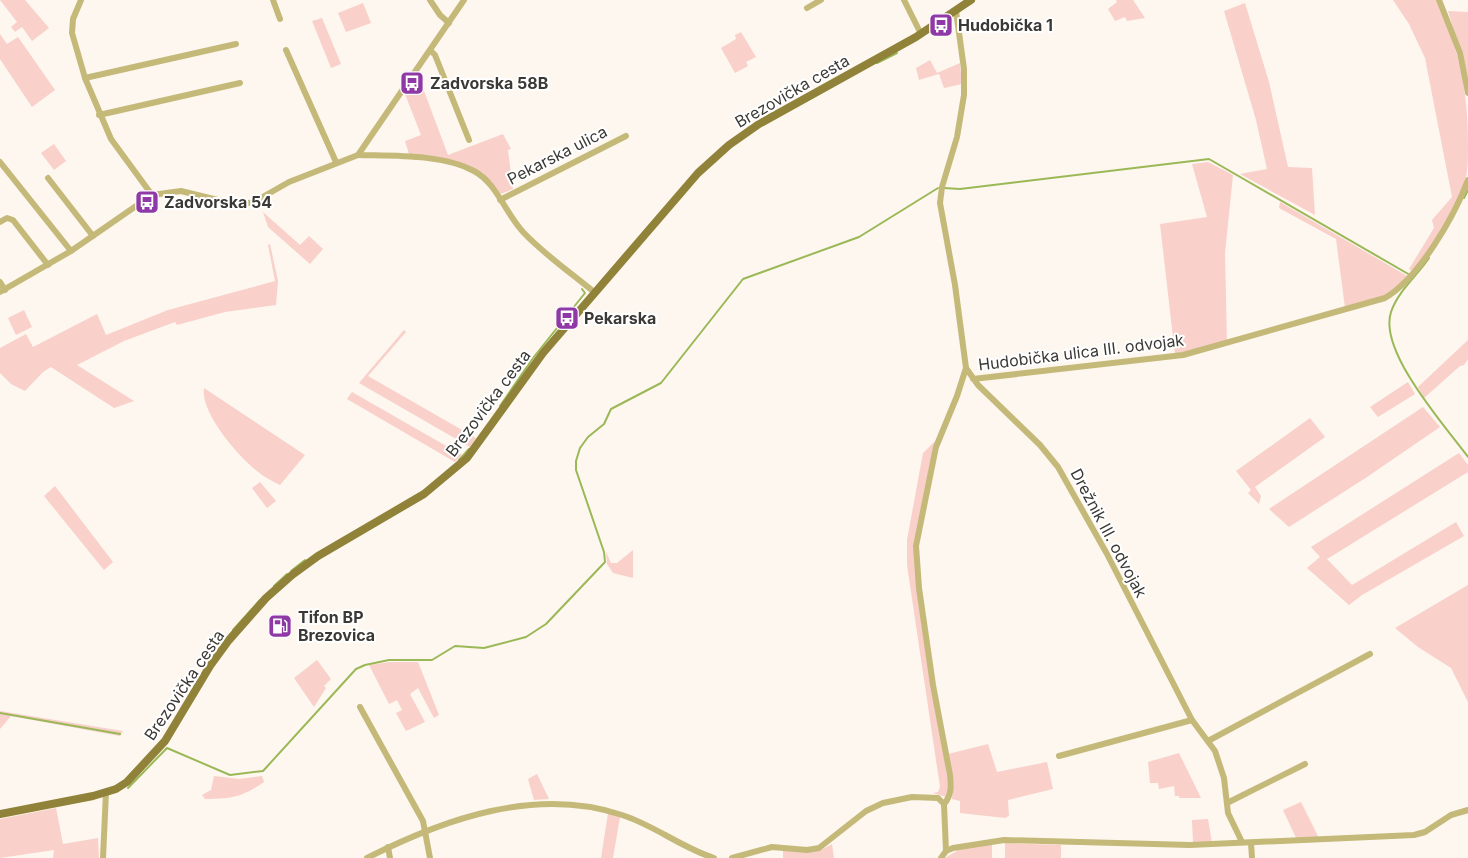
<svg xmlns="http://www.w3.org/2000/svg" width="1468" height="858" font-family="Inter,sans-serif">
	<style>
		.green { fill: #f9d0ca }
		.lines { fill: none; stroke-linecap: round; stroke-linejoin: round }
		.stream { stroke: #9bb857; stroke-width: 2 }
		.minor { stroke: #c5b979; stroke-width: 6 }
		.major { stroke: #908339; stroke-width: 8 }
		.labels { text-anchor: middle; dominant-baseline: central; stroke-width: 4; stroke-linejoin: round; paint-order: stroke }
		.poi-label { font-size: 16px; font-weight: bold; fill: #3b3936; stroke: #fff; text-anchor: start }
		.street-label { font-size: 16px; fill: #3b3936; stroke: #fff }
	</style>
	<rect width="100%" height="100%" fill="#fdf7ef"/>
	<g class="green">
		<path d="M0,0H25L49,28L32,41L22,27L15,32L11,27L17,22Z"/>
		<path d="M1116,0H1133L1145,18L1127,21L1125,17L1115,21L1108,9L1117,2Z"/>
		<path d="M1393,0H1437C1459,50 1468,89 1468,144C1468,156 1468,171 1465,182C1454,214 1432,244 1413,272L1409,269L1434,228L1432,220L1452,197L1425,58L1409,24Z"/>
		<path d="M363,3L371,23L346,32L338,13Z"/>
		<path d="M1245,3L1269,82L1288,167L1312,168L1315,215L1240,174L1267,169L1256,120L1224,11Z"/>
		<path d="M1448,11L1468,12V77Z"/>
		<path d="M322,18L341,64L331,68L312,21Z"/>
		<path d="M741,32L756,57L746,62L748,66L735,73L721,48L736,39L735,35Z"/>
		<path d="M0,34L7,44L18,37L55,90L32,107L0,59Z"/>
		<path d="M930,60L937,73L960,63L962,84L944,88L939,74L919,80L916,68Z"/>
		<path d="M418,75L448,155L503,134L511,149L508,150L513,189L501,194L483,173L471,166L409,154L405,141L421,135L405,94Z"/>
		<path d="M54,144L66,161L54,170L41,153Z"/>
		<path d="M1208,162L1233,175L1225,253L1227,342L1175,355L1160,224L1207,217L1192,164Z"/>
		<path d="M1280,202L1409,277L1384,296L1345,308L1336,239L1279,208Z"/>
		<path d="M263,212L300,245L309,236L323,249L310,264L268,227Z"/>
		<path d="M270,244L278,281L276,305L225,312L177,325L175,322L124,341L77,365L134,401L114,408L51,367L43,372L25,391L11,384L0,373V348L26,334L33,347L97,314L106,335L168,310L275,281L268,245Z"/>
		<path d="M24,310L32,327L16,335L8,318Z"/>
		<path d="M404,330L406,332L368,376L476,438L470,447L359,383Z"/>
		<path d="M1468,340V359L1464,365L1460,366L1424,398L1418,387Z"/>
		<path d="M1408,382L1415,394L1378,417L1370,407Z"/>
		<path d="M204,388L305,455L280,485C272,481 264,477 257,471C239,457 200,413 204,388Z"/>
		<path d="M352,392L462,455L455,462L347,399Z"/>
		<path d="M1423,407L1440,427L1367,477L1289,527L1269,509Z"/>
		<path d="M1310,418L1325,437L1255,487L1261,496L1259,504L1248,493L1251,490L1236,471Z"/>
		<path d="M935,441L914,545L947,776L948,790L946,797L933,793L938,792L940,787L907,565V540L923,453Z"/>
		<path d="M1459,453L1468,465V472L1327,559L1352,585L1456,522L1464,536L1362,595L1349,605L1307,568L1320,557L1311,547Z"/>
		<path d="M260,482L276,501L267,508L252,488Z"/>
		<path d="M55,486L113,562L104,570L44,496Z"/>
		<path d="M633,550V578L613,573L607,564L606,552L611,563H617Z"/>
		<path d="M1468,585V702L1451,668L1418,647L1395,628Z"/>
		<path d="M317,660L331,679L324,686L326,688L314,707L294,678Z"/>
		<path d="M390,662H418L439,715L434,718L418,688L410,694L425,722L406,731L396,713L402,710L397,700L389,704L369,665Z"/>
		<path d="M0,711L123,731L120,736L11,716L0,729Z"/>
		<path d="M988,744L997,772L1047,762L1053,789L1008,800L1009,816L1005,818L960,813V801L952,799L953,787L948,754Z"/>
		<path d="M1179,753L1201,798H1179V796H1175L1174,786L1159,789L1158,783H1150L1148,762Z"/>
		<path d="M537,774L549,799L534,800L528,779Z"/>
		<path d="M214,776L239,779L262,776L264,782C243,797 231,799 205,799L202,795L211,790Z"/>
		<path d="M1301,802L1319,838L1297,840L1283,810Z"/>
		<path d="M56,808L63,844L98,838L99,858H53L54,850L0,858V819Z"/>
		<path d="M608,813L620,817L613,858H601Z"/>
		<path d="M1208,819L1212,843H1193L1192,820Z"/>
		<path d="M1005,843L1061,845V858H1005Z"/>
		<path d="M832,844L834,858H783V850H821Z"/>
		<path d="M992,844V858H945L960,849Z"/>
	</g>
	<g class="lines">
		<g class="stream">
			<path d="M877,63L897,53"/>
			<path d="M944,188L960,189L1209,159L1410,275"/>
			<path d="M1464,198L1468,190"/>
			<path d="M1429,258C1417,276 1398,291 1391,312C1378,351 1445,426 1468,457"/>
			<path d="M500,406L533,358L585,293L582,289"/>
			<path d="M459,460L469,449"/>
			<path d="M291,571L305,560"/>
			<path d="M274,586L287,574"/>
			<path d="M233,630L260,600"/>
			<path d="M0,713L120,734"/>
			<path d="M128,788L167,748L230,775L263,771L356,669L365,665L389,660H432L455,646L484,648L526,637L546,624L605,562L604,552L576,470V461L580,448L588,437L604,424L611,409L661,383L743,279L859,237L938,188"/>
		</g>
		<g class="minor">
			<path d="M81,0L73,19L72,33L85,78L111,139L152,195"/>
			<path d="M273,0L280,19"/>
			<path d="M430,0L440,15L449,23"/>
			<path d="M904,0L921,34"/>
			<path d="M1439,0L1460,53L1468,93"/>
			<path d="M807,8L821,0"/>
			<path d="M956,11L964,69V95L957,137L942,187L940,203L955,285L966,368L978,385L1040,445L1058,467L1107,554L1192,720L1215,751L1224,778L1228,813L1242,842"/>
			<path d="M286,50L336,162"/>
			<path d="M431,51L435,55L469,140"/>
			<path d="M85,78L236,44"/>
			<path d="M99,115L240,83"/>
			<path d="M358,155C392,156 443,154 474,171C497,183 506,215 524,233C545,255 571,273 594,292"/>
			<path d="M0,162L71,251"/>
			<path d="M48,178L93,236"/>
			<path d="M500,200L626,136"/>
			<path d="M0,222L7,218L13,220L48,265"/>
			<path d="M0,282L5,290"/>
			<path d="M0,292L71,251L152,195L181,191L226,202L252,203L289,182L358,155L464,0"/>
			<path d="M973,379L1183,355L1385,298C1419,278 1454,217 1468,180"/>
			<path d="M360,707L423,821L430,858"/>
			<path d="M1208,741L1370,654"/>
			<path d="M1059,756L1192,720"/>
			<path d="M1227,803L1305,764"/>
			<path d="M944,804C952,795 951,786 950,775L933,685L919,588L916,546L936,447L957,396L966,368"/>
			<path d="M1251,843L1252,858"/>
			<path d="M388,847L390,858"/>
			<path d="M103,858L106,792"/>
			<path d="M367,858C444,819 536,786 622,815C654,825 682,848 714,858"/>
			<path d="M732,858L772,847L807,850L819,848L866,811L883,803L912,797L938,798L944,804L946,851"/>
			<path d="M941,858L946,851L953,848L1004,840L1190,845L1414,835L1425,832L1451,815L1468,810"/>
		</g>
		<path class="major" d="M0,814L93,796L116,789L127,782L165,741L210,666L229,640L266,598L292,575L318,556L424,494L467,458L543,353L698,173L729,145L759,124L916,37L971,0"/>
	</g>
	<defs>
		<g id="bus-square" transform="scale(1.25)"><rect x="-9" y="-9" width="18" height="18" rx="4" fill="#8e39a6" stroke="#fff"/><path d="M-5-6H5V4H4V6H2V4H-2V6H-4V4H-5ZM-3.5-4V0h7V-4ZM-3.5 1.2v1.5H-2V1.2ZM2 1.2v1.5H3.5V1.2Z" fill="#fff"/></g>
		<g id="fuel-square" transform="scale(1.25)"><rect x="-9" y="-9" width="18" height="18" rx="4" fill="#8e39a6" stroke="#fff"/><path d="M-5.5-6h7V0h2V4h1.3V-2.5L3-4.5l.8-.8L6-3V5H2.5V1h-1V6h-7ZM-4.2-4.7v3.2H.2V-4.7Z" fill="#fff"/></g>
	</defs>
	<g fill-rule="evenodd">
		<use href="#bus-square" x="941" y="25"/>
		<use href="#bus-square" x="412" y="83"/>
		<use href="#bus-square" x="147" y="202"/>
		<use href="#bus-square" x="567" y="318"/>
		<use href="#fuel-square" x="280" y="626"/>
	</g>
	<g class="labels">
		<g class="poi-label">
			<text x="958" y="25">Hudobička 1</text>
			<text x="430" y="83">Zadvorska 58B</text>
			<text x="164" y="202">Zadvorska 54</text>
			<text x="584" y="318">Pekarska</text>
			<text x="298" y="617">Tifon BP<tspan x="298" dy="18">Brezovica</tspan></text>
		</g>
		<g class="street-label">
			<text transform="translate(792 91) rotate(-30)">Brezovička cesta</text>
			<text transform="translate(557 155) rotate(-27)">Pekarska ulica</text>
			<text transform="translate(1081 352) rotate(-7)">Hudobička ulica III. odvojak</text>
			<text transform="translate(488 403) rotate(-53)">Brezovička cesta</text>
			<text transform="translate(1109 533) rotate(62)">Drežnik III. odvojak</text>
			<text transform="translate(184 685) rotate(-56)">Brezovička cesta</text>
		</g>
	</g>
</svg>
